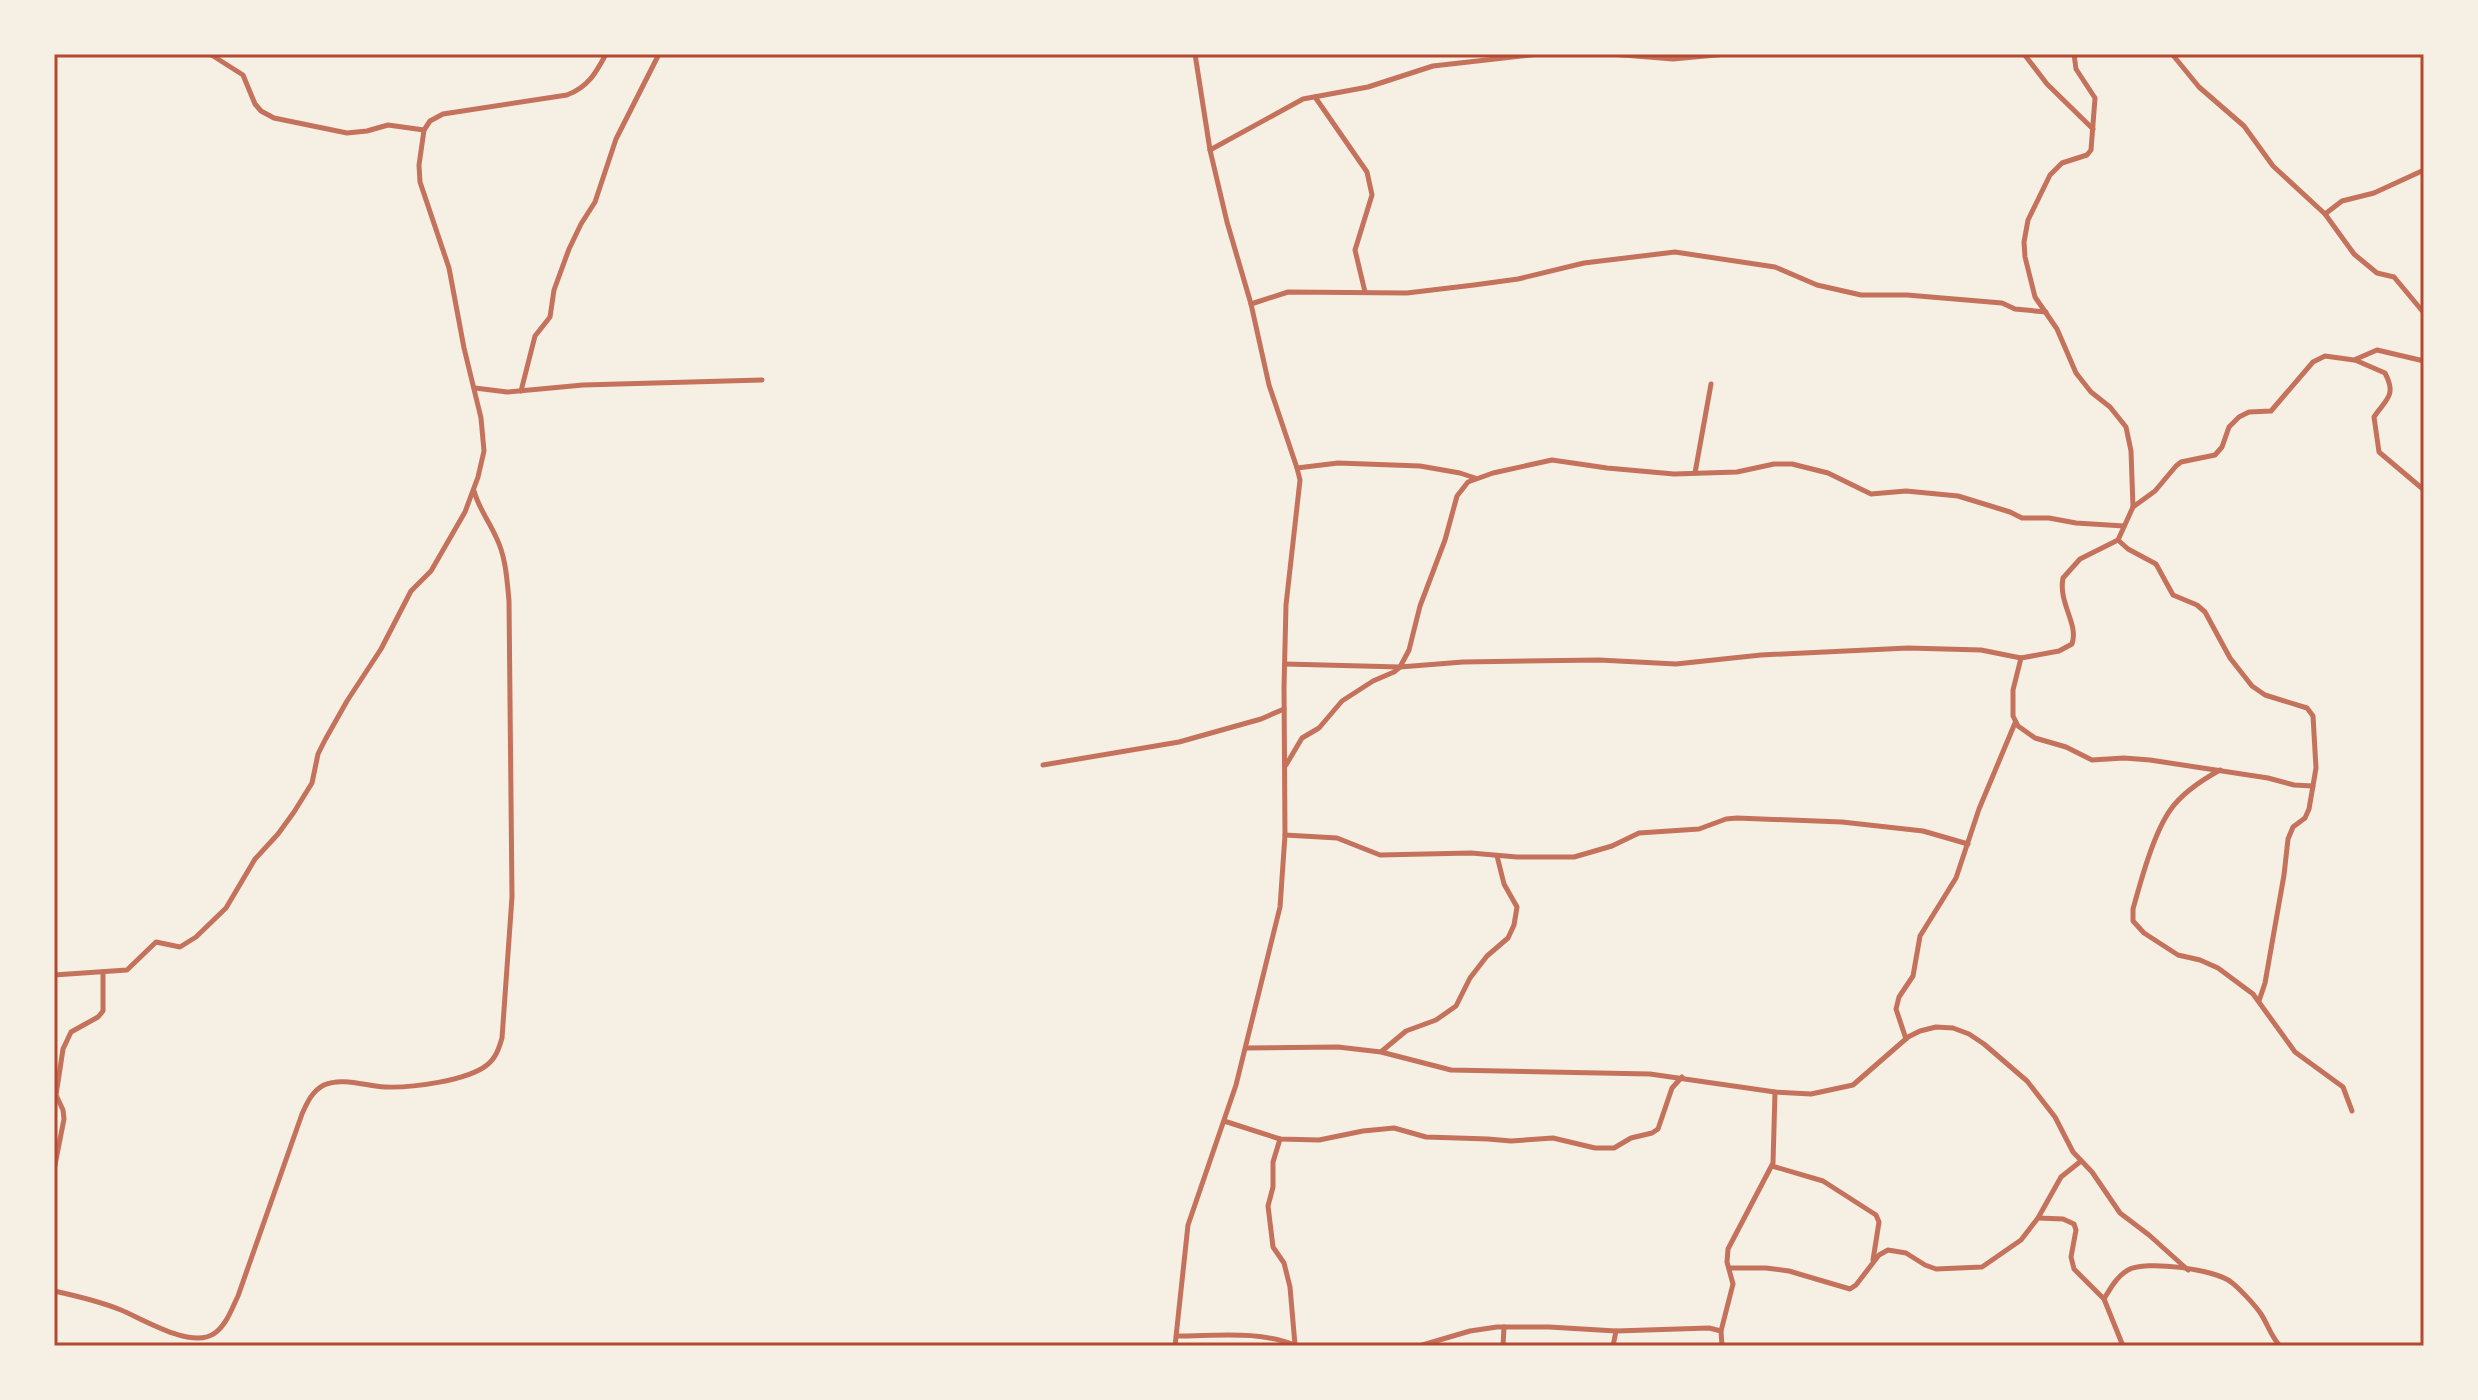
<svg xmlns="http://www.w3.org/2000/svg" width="2478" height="1400" font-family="'Titillium Web',sans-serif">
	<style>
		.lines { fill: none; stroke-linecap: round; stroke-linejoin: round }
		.minor { stroke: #c5725c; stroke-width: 5 }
		.neatline { fill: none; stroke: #b5482f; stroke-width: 3 }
	</style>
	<rect width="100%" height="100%" fill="#f6efe4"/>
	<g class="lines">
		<g class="minor">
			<path d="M210,54L243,75L255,104L261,111L274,118L347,133L367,131L388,125L424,130"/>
			<path d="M1610,54L1673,59L1727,54"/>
			<path d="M2024,54L2047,84L2093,129"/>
			<path d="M2074,54L2076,69L2095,98L2091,150L2087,155L2062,163L2050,175L2028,220L2024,242L2025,257L2035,297L2057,329L2076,373L2091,392L2110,407L2126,427L2131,451L2133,507"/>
			<path d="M2172,54L2199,87L2244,126L2273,166L2325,214L2354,254L2377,273L2394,277L2424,313"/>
			<path d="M1315,97L1367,172L1372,195L1355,250L1365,292"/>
			<path d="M1210,150L1303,99L1368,87L1433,66L1539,54"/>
			<path d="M2325,214L2342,201L2374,193L2424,170"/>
			<path d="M1251,304L1288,292L1407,293L1474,285L1518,279L1584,263L1675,252L1775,267L1817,285L1861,295H1907L1990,302L2002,303L2015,309L2046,312"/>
			<path d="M2355,360L2385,373C2397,396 2386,399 2374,417L2379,452L2424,490"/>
			<path d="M475,388L507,392L583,385L762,380"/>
			<path d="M521,391L535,336L550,317L554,290L569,249L581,224L595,202L616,139L659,54"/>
			<path d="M1297,468L1338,463L1420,466L1460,473L1475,478"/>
			<path d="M1695,473L1711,384"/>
			<path d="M2118,540L2128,549L2156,564L2173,595L2197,605L2205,612L2230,658L2252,686L2265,695L2307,708L2313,716L2316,768L2309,809L2305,818L2293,827L2288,839L2284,875L2265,983L2259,1001"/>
			<path d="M2021,658L2013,690V716L2018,726L2035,738L2066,747L2092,760L2124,758L2150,760L2268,778L2294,785L2313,786"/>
			<path d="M1285,664L1400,667L1463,662L1599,660L1676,664L1761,655L1908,648L1981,650L2021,658L2059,651L2072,644C2079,624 2058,603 2063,578L2080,559L2118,540L2133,507L2155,491L2176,466L2181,462L2215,455L2222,447L2229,427L2239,417L2249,412L2271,411L2313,362L2325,356L2354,360L2377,350L2424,361"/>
			<path d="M1043,765L1179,742L1261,719L1284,709"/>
			<path d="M1286,765L1302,738L1319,728L1342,701L1373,681L1394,672L1400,667L1409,650L1420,606L1445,540L1457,496L1468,482L1493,473L1552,460L1607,468L1674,474L1737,472L1774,464H1792L1828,473L1871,494L1906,491L1958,496L2010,512L2022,518H2049L2076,523L2124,526"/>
			<path d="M2220,770C2202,780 2183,792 2171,809C2154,832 2141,880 2133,909V921L2144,933L2178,955L2200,960L2218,968L2253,994L2295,1052L2343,1087L2352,1111"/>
			<path d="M1285,835L1337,838L1380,855L1471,853L1517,857H1574L1612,846L1639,833L1699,829L1726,819L1737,818L1842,822L1923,831L1968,844"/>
			<path d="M54,975L127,970L156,942L180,947L196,937L226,908L255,859L278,834L294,812L312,783L318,754L325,740L347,701L381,649L411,591L431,571L465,512L478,477L484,451L481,418L464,348L449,268L420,182L419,165L424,130L430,121L443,114L567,95C588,87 596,73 606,54"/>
			<path d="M1906,1039L1896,1009L1899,997L1913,976L1920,936L1956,878L1979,809L2015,723"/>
			<path d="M1246,1048L1338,1047L1381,1052L1451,1070L1650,1074L1775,1092L1811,1094L1853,1085L1908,1037L1920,1031L1936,1027L1953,1028L1969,1034L1984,1044L2027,1081L2055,1117L2073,1152L2092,1172L2120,1213L2149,1235L2188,1270"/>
			<path d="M1382,1051L1406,1031L1436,1020L1456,1006L1470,978L1487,956L1508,938L1514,925L1517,907L1504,884L1497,856"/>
			<path d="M1224,1121L1280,1139L1319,1140L1363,1131L1394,1128L1426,1137L1488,1139L1511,1141L1553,1138L1595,1148H1614L1631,1138L1652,1133L1658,1129L1672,1088L1682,1077"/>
			<path d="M1280,1139L1273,1162V1187L1268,1206L1273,1247L1284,1263L1290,1287L1295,1345"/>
			<path d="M1772,1166L1823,1181L1876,1215L1879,1222L1873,1260"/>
			<path d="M54,1170L64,1119L63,1110L56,1095L63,1049L71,1032L98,1017L103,1011V972"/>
			<path d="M2038,1218L2063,1219L2074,1224L2076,1230L2071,1257L2074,1269L2104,1299L2123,1346"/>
			<path d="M1729,1268H1766L1789,1271L1850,1289L1856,1285L1879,1255L1888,1250L1906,1253L1925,1265L1936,1269L1982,1267L2021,1240L2038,1218L2061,1177L2081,1161"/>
			<path d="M54,1291C77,1296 99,1301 121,1310C143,1319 192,1350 215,1333C227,1324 232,1308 238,1296L302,1114C307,1103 312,1091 324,1085C342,1077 366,1086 385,1087C411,1088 467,1081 487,1065C496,1058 499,1048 502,1038L512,897L509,601C507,580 506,557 496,537C489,521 479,509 474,491"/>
			<path d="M2104,1299C2110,1289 2117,1276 2128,1270C2145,1260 2215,1269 2231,1282C2239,1288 2255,1305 2261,1314C2268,1325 2271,1336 2280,1346"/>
			<path d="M1721,1331L1733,1284L1727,1262L1728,1249L1773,1163L1775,1092"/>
			<path d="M1177,1336C1216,1336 1260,1330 1297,1346"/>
			<path d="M1175,1346L1188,1225L1236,1085L1280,907L1285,835L1284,687L1286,605L1300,480L1297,468L1269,385L1251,304L1227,222L1210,150L1195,54"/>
			<path d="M1419,1346L1470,1331L1497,1327H1549L1616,1331L1709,1328L1721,1331L1722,1346"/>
			<path d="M1503,1346L1504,1327"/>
			<path d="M1613,1346L1616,1331"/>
		</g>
	</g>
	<rect width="2478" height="1400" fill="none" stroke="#f6efe4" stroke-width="112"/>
	<rect x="56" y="56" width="2366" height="1288" class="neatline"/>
</svg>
